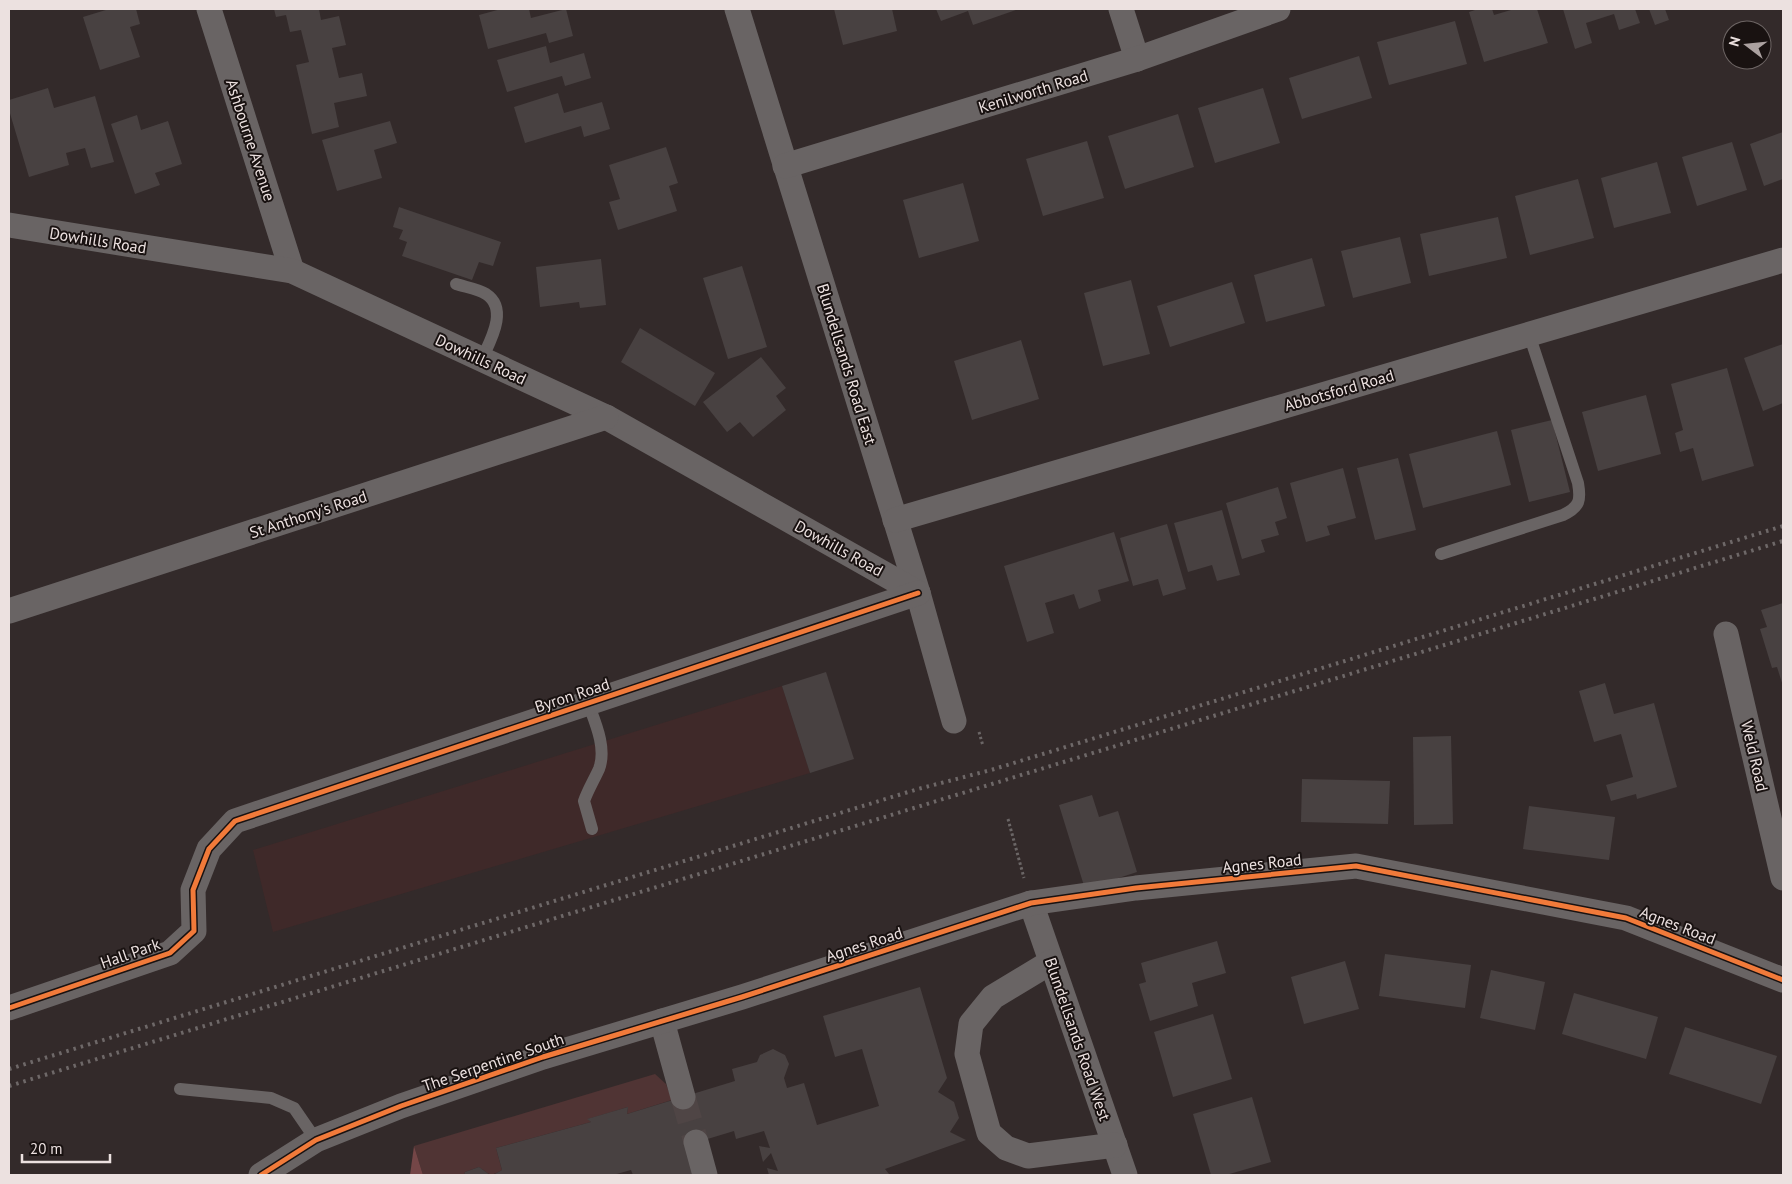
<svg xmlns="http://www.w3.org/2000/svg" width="1792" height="1184" font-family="'PT Sans',sans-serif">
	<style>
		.built { fill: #3f2929 }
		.green { fill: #503434 }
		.forest { fill: #744647 }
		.building { fill: #484141 }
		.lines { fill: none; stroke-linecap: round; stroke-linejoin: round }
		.street-tunnel { stroke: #4f4545; stroke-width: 25; stroke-dasharray: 25 12; stroke-linecap: butt }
		.path { stroke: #6b6666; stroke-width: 3; stroke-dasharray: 2.5 2.5; stroke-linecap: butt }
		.lane { stroke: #696464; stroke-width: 12 }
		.street { stroke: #696464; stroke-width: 25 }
		.rail { stroke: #6e6868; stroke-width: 4; stroke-dasharray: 2.5 5; stroke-linecap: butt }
		.cycleway-casing { stroke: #191211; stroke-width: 8 }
		.cycleway { stroke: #f17a3a; stroke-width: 5 }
		.labels { text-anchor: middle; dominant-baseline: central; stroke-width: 4; stroke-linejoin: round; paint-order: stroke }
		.street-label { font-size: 16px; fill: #ece1e0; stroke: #191211 }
	</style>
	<rect width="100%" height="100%" fill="#332a2a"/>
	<path class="built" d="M782,686L810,773L273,932L253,850Z"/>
	<path class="green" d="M655,1074L666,1084L672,1100L627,1114L628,1107L588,1119L591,1122L496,1148L502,1170C490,1177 490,1175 479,1167L465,1172L464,1175H423L414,1146Z"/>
	<path class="forest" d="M414,1146L423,1175H410Z"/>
	<g class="building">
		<path d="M109,9H136L140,24L130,27L140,57L100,70L83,17Z"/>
		<path d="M274,9H319L321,20L339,16L346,45L332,48L339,78L362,73L367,96L334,103L339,127L312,134L296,65L309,62L301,30L290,32L286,15L276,17Z"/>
		<path d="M501,9H529L531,18L566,9L573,36L549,43L546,33L488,49L479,15Z"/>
		<path d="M834,9H892L897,31L843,45Z"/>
		<path d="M936,9H1019L973,25L968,11L941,21Z"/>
		<path d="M1478,9H1492L1494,15L1511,10V9H1537L1548,43L1484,62L1469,12Z"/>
		<path d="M1563,9H1635L1640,23L1619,30L1614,14L1586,23L1592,43L1575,49Z"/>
		<path d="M1649,9H1665L1669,20L1655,25Z"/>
		<path d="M1455,21L1467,64L1389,85L1377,42Z"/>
		<path d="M546,46L550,63L584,53L591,78L565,86L562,76L507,92L497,60Z"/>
		<path d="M1359,56L1372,98L1302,119L1289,78Z"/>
		<path d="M48,88L54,108L95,96L114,162L91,168L85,148L66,153L69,165L29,177L9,110V100Z"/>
		<path d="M1263,88L1280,143L1215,163L1198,108Z"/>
		<path d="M558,93L564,113L602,102L610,129L584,137L581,126L525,143L514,107Z"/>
		<path d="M1178,114L1194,167L1125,189L1108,136Z"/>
		<path d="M137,115L141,130L168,121L182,164L155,173L160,185L135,194L111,124Z"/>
		<path d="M390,121L397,143L374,150L382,178L337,191L322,140Z"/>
		<path d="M1783,132V179L1764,186L1750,144Z"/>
		<path d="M1087,141L1104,198L1043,216L1026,159Z"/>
		<path d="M1732,142L1747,190L1697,206L1682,157Z"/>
		<path d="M666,147L678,183L669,186L677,211L618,230L609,202L620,199L609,165Z"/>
		<path d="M1657,162L1671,213L1614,228L1601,178Z"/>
		<path d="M1578,179L1594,238L1530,255L1515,196Z"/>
		<path d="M963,183L979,241L919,258L903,200Z"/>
		<path d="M399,207L501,242L493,266L479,262L472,280L402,256L407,242L399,239L403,230L393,227Z"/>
		<path d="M1498,217L1507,258L1429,276L1420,234Z"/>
		<path d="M1400,237L1411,283L1353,298L1341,251Z"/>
		<path d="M1312,258L1325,306L1266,322L1254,275Z"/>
		<path d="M601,259L606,305L580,308L579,302L540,307L536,267Z"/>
		<path d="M742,266L767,347L728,359L703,278Z"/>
		<path d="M1131,280L1150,354L1103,366L1084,293Z"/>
		<path d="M1232,282L1245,323L1170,347L1157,306Z"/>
		<path d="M640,328L715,373L695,406L621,362Z"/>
		<path d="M1021,340L1039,399L972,420L954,361Z"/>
		<path d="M1783,344V403L1763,411L1744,358Z"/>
		<path d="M761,357L786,388L776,396L786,410L753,437L740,422L727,432L703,402Z"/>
		<path d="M1727,368L1754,466L1702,481L1693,448L1680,452L1675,433L1683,430L1671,384Z"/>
		<path d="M1646,395L1661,454L1598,471L1582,412Z"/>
		<path d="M1552,420L1570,492L1529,502L1511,430Z"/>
		<path d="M1497,431L1511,485L1423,508L1409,454Z"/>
		<path d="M1398,458L1416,530L1375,540L1357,468Z"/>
		<path d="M1343,468L1356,518L1327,526L1330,535L1306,542L1290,483Z"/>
		<path d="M1278,487L1287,518L1275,522L1279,535L1261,540L1265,552L1242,559L1226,503Z"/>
		<path d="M1222,510L1240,575L1217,581L1212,565L1188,572L1174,523Z"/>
		<path d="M1167,524L1186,589L1163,596L1158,579L1133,586L1120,538Z"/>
		<path d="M1114,532L1129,581L1098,590L1101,601L1079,609L1074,594L1045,603L1054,633L1027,642L1004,566Z"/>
		<path d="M1783,603V686L1777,667L1772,668L1760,629L1767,627L1761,610Z"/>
		<path d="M826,672L854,759L810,773L782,686Z"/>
		<path d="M1605,683L1614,714L1654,703L1677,787L1637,799L1636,794L1611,801L1606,785L1633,777L1621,734L1594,742L1579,691Z"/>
		<path d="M1451,736L1453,824L1414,825L1413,737Z"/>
		<path d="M1302,779L1390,781L1388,824L1301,822Z"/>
		<path d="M1092,795L1099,817L1118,811L1137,872L1085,889L1059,805Z"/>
		<path d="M1529,806L1615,817L1609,860L1523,849Z"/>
		<path d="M1217,941L1226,973L1192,983L1198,1006L1150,1021L1139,984L1146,982L1141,963Z"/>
		<path d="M1385,954L1471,965L1465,1008L1379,996Z"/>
		<path d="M1345,961L1359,1009L1304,1024L1291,977Z"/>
		<path d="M1491,970L1545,982L1535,1030L1480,1018Z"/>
		<path d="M920,987L947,1078L938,1092L954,1102L959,1118L950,1132L966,1140L885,1169L889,1174L769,1175L767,1168L778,1171L771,1153L763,1162L759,1146L770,1148L764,1131L736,1139L734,1131L691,1144L700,1175H633L631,1170L613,1175H493L502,1170L496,1148L591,1122L587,1119L628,1107L627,1114L735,1081L732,1069L757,1062L760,1055L773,1049L785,1055L789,1064L784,1078L787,1088L804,1083L817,1125L879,1106L862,1049L835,1057L823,1016Z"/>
		<path d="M1574,993L1658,1017L1646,1059L1562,1034Z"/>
		<path d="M1213,1014L1232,1079L1173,1097L1154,1032Z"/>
		<path d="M1685,1027L1777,1056L1761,1104L1669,1074Z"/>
		<path d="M1252,1097L1271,1162L1226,1175H1211L1193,1114Z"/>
		<path d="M479,1167L490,1175H464L465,1172Z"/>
	</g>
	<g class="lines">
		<path class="street-tunnel" d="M683,1097L696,1142"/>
		<g class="path">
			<path d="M979,732L983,746"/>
			<path d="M1008,819L1024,878"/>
		</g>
		<g class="lane">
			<path d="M456,284C465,287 479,289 486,294C509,309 490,341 482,359"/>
			<path d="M1441,554L1563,515C1580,507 1581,500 1578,483L1529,334"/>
			<path d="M588,703C595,722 607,748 599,769C594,780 588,790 584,801L592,829"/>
			<path d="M180,1089L271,1098L294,1108L316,1140"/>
		</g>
		<g class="street">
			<path d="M209,9L292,271"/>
			<path d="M737,9L918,593L954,721"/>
			<path d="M1121,9L1137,59"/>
			<path d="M785,166L1137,59L1278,9"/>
			<path d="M9,225L292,271L606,417L918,593"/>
			<path d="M895,520L1783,260"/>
			<path d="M9,611L606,417"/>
			<path d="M1726,634L1783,878"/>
			<path d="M1031,903L1125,1175"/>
			<path d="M1051,962L993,997L971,1024L967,1054L989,1133L1006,1148L1028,1156L1115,1145"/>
			<path d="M9,1008L170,953L194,931L193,890L209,849L235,821L918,593"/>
			<path d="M662,1021L683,1097"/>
			<path d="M696,1142L705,1175"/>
			<path d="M261,1175L316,1140L401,1106L543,1057L742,997L1031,903L1136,888L1356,866L1626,918L1783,980"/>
		</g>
		<g class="rail">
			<path d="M9,1069L918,789L991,770L1783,526"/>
			<path d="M9,1086L1783,541"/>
		</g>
		<g class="cycleway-casing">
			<g id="cycleway">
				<path d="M9,1008L170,953L194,931L193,890L209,849L235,821L918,593"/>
				<path d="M261,1175L316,1140L401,1106L543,1057L742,997L1031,903L1136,888L1356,866L1626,918L1783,980"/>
			</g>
		</g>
		<use href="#cycleway" class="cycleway"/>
	</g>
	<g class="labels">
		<g class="street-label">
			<text transform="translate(1033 91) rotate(-17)">Kenilworth Road</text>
			<text transform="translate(251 140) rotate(72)">Ashbourne Avenue</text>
			<text transform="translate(98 240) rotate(9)">Dowhills Road</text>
			<text transform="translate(481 359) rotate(25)">Dowhills Road</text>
			<text transform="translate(847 364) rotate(73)">Blundellsands Road East</text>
			<text transform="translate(1339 390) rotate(-16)">Abbotsford Road</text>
			<text transform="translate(308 514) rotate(-18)">St Anthony's Road</text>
			<text transform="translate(839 548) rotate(29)">Dowhills Road</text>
			<text transform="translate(572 695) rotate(-18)">Byron Road</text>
			<text transform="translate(1755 756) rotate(77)">Weld Road</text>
			<text transform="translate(1262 863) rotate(-6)">Agnes Road</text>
			<text transform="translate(1678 925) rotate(21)">Agnes Road</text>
			<text transform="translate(864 944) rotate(-18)">Agnes Road</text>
			<text transform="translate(130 953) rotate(-19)">Hall Park</text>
			<text transform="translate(1078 1039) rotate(71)">Blundellsands Road West</text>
			<text transform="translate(493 1062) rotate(-19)">The Serpentine South</text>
		</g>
	</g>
	<rect width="1792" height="1184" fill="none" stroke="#ece1e0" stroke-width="20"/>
	<g transform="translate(1747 45) rotate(286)"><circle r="24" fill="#191211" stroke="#6d6564"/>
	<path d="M0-4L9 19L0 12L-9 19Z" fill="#aba1a0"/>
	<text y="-8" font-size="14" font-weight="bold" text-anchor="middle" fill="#ece1e0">N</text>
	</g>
	<path d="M22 1154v8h88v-8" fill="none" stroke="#ece1e0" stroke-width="2.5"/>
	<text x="30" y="1154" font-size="15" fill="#ece1e0" stroke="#191211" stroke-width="4" paint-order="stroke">20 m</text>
</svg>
